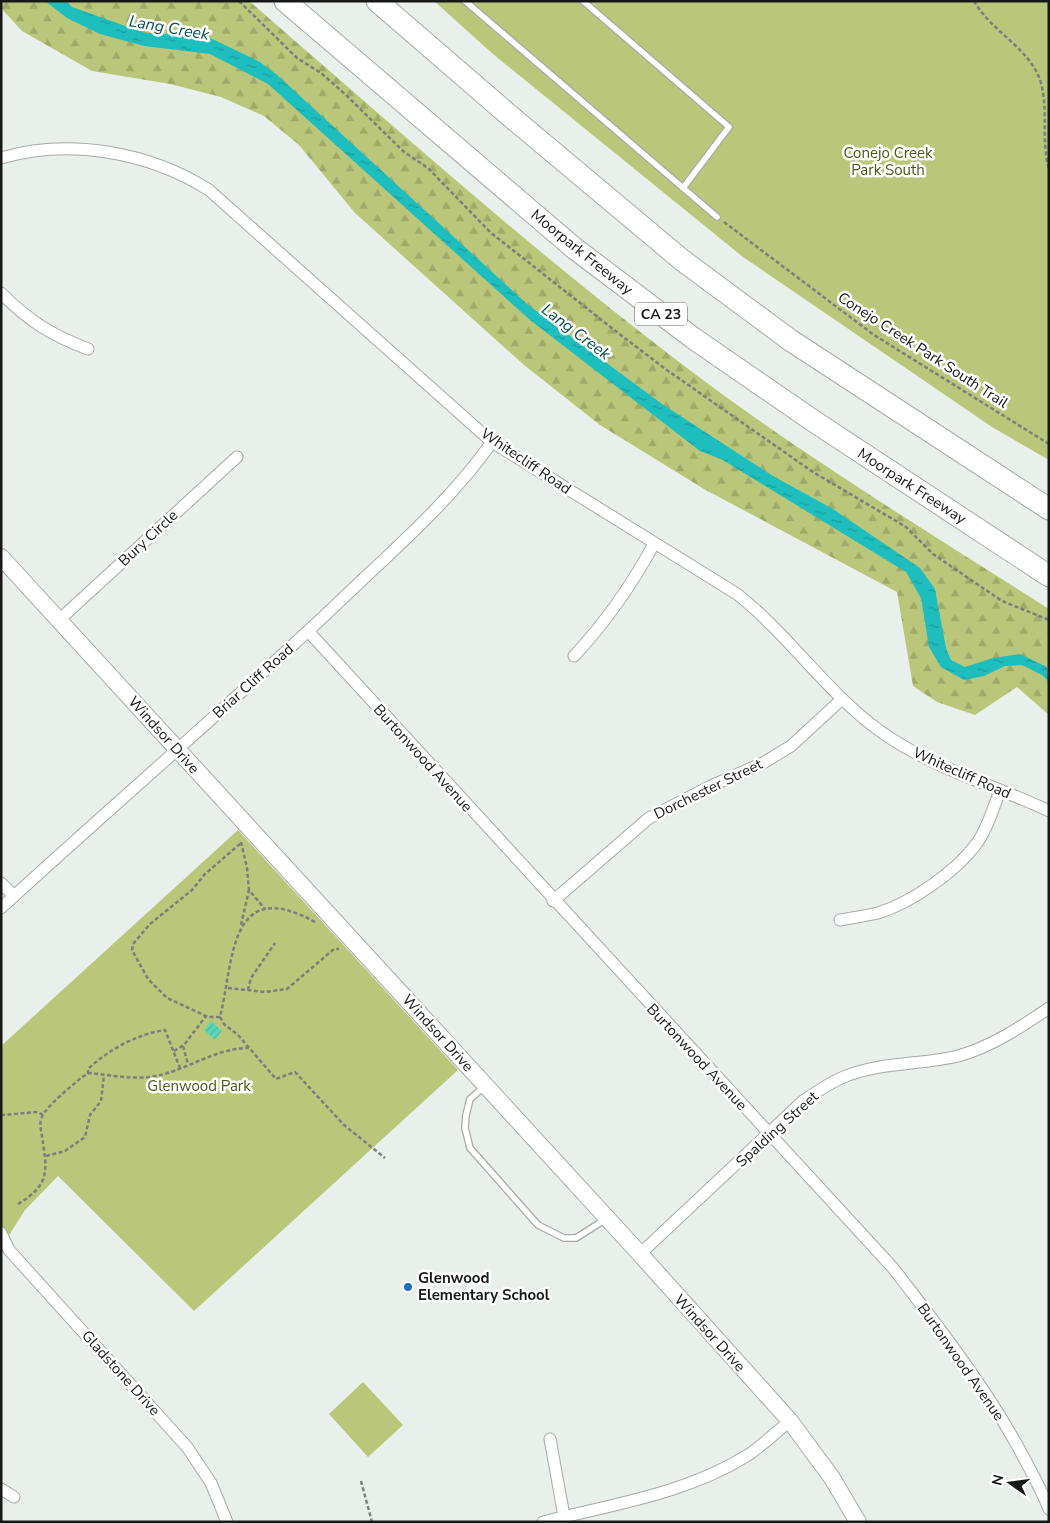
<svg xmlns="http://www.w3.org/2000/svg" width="1050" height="1523" font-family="'Nunito Sans',sans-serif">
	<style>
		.green { fill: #bac77a }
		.forest { fill: url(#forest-firs) }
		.water { fill: url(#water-ripples) }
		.building { fill: url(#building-hatch) }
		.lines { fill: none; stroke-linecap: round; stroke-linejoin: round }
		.lane-casing { stroke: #a6aba7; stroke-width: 8 }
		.street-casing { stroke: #a6aba7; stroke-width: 13 }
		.secondary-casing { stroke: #a6aba7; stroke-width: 18 }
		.highway-casing { stroke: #a6aba7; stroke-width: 23 }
		.path { stroke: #7b7f7d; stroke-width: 2.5; stroke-dasharray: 4 2.5; stroke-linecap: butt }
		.lane { stroke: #fff; stroke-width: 5.5 }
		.street { stroke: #fff; stroke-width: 11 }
		.secondary { stroke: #fff; stroke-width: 16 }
		.highway { stroke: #fff; stroke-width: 21 }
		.poi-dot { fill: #256cbc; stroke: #fff; stroke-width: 2 }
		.labels { text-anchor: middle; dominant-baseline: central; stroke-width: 5; stroke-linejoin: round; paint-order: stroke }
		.shield { fill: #fff; stroke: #5d5e5d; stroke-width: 1 }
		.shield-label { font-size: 14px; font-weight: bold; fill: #171918 }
		.park-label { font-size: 15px; fill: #4f5814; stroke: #fff }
		.street-label { font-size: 15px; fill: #171918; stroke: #fff }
		.poi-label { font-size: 15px; font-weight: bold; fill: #171918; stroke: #fff; text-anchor: start }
		.water-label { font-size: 16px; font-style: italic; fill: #0a4b4b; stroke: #fff }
	</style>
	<defs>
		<pattern id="forest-firs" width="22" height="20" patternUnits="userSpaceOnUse" patternTransform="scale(1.25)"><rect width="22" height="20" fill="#bac77a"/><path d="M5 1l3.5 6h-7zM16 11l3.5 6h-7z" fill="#9faa69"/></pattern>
		<pattern id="water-ripples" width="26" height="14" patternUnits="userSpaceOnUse" patternTransform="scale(1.25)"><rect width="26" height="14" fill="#1ebebf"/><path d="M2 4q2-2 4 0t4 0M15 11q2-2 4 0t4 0" fill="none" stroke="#199a9a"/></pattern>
		<pattern id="building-hatch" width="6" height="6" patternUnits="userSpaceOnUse" patternTransform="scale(1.25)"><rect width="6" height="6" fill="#59d7bb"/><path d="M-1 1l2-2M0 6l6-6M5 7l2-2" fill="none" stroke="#4db8a0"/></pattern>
	</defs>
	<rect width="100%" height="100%" fill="#e9efeb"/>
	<g class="green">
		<path d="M434,1H1049V460L992,427L743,257L494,55Z"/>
		<path d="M238,830L458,1070L194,1311L58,1176L25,1210L1,1248V1046Z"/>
		<path d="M363,1382L403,1425L368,1457L329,1414Z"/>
	</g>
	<path class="forest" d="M1,1H249C392,125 533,251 683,365C800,454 925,530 1049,609V715L1017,687L975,715L937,702L913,686L897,592L704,489L600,425L524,365L355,213L299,145L264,116L221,97L170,84L92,71L22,31L1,8Z"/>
	<path class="water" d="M45,1H66L72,7L145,33L206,36L260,62L276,74L527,304L662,404L773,476L833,509L920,568L935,589L946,648L951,660L965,667L993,658L1020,654L1047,667L1049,682L1042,675L1022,665L1005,666L984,676L964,680L941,667L929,647L921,598L906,572L721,459L700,451L530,320L268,84L210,54L144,46L100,34L67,18Z"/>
	<path class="building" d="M211,1021L222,1031L215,1040L204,1030Z"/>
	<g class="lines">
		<g class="lane-casing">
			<g id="lane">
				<path d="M465,1L717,217"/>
				<path d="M583,1L729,127L683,188"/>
				<path d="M484,1087L470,1099L466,1115L465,1128L470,1148L538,1225L564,1238H576L606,1219"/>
			</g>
		</g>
		<g class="street-casing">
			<g id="street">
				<path d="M1,158C70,138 149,152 209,190L492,442L737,594C789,635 826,692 880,731C931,768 992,784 1049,811"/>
				<path d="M1,293C29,321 51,335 88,349"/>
				<path d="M59,620L237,457"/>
				<path d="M308,631L893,1268C937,1325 981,1381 1017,1445C1028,1466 1040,1486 1049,1509"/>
				<path d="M574,656C607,621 631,586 654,544"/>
				<path d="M1,883L14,896"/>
				<path d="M553,901L649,818L711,786L763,763L791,746L842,699"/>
				<path d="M1,908C113,805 228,707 338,603C392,551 449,503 492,442"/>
				<path d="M840,920C852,918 865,916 878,913C911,903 957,871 977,843C988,828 993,808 1000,791"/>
				<path d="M1,1233L9,1250L187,1447L211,1483L227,1522"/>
				<path d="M640,1254L803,1101C817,1092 830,1082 846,1076C881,1062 921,1065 958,1056C991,1047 1021,1027 1049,1008"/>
				<path d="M550,1439L564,1516"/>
				<path d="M1,1489L14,1497"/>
				<path d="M543,1522C613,1504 686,1494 748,1455C763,1445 776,1432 790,1421"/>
			</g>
		</g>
		<g class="secondary-casing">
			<path id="secondary" d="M1,557L640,1254L790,1421L832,1478L858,1522"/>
		</g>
		<g class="highway-casing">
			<g id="highway">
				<path d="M285,1L574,248L693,338L812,420L1049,576"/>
				<path d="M377,1L510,116L682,260L790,340L1049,509"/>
			</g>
		</g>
		<g class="path">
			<path d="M239,1L297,58L321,73L346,95L404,152L428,168L490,232L613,329L664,368L813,472L906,527L933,554L1002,601L1049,620"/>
			<path d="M974,1C991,31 1025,45 1039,77C1050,107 1040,139 1049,169"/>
			<path d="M724,222L874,335L1049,444"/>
			<path d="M241,842L247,868L249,890L265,909"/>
			<path d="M315,922C228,874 234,962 220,1017L224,1024L238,1035L276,1079L295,1072L344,1125L385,1158"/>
			<path d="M241,925L249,890"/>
			<path d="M228,988L265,992L287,989L334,949H339"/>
			<path d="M248,990L251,978L275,943"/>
			<path d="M220,1017H208L167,998L148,979L132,950L133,944L150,924L192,890L205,874L241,843"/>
			<path d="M183,1046L188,1064"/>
			<path d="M174,1051L184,1045L206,1016"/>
			<path d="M88,1074V1069C108,1050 137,1034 165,1030L180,1068"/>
			<path d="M1,1115L38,1112L43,1115"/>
			<path d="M46,1156L65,1151L85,1137L90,1115L101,1101L104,1075"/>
			<path d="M18,1204C51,1184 47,1171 42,1136C41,1130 39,1123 42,1117C47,1105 72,1086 82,1077L90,1073C109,1075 129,1079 149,1077C184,1073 213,1048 249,1048"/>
			<path d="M361,1481L372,1522"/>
		</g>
		<use href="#lane" class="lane"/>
		<use href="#street" class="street"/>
		<use href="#secondary" class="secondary"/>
		<use href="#highway" class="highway"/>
	</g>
	<circle class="poi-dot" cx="408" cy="1287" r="5"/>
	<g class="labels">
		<rect class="shield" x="635" y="302.5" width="52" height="23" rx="4"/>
		<g class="shield-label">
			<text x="661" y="314">CA 23</text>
		</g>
		<g class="park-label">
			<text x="888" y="153">Conejo Creek<tspan x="888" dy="17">Park South</tspan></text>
			<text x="199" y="1086">Glenwood Park</text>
		</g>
		<g class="street-label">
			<text transform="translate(582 252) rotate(39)">Moorpark Freeway</text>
			<text transform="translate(923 350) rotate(33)">Conejo Creek Park South Trail</text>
			<text transform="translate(526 461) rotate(34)">Whitecliff Road</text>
			<text transform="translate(912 486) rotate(33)">Moorpark Freeway</text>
			<text transform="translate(148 538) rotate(-43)">Bury Circle</text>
			<text transform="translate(253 681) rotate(-42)">Briar Cliff Road</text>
			<text transform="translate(164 735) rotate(48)">Windsor Drive</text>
			<text transform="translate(423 758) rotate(48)">Burtonwood Avenue</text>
			<text transform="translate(962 773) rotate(24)">Whitecliff Road</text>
			<text transform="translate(708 789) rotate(-26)">Dorchester Street</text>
			<text transform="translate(438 1033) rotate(48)">Windsor Drive</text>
			<text transform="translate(697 1057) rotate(47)">Burtonwood Avenue</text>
			<text transform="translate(777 1129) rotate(-42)">Spalding Street</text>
			<text transform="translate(710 1333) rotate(48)">Windsor Drive</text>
			<text transform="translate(961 1362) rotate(55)">Burtonwood Avenue</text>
			<text transform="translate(121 1373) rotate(48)">Gladstone Drive</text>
		</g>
		<g class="poi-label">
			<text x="418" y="1278">Glenwood<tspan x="418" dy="17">Elementary School</tspan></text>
		</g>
		<g class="water-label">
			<text transform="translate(169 28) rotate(10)">Lang Creek</text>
			<text transform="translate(576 332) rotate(37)">Lang Creek</text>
		</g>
	</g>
	<rect width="1050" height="1523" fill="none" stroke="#171918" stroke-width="5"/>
	<g transform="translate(1010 1483) rotate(284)" stroke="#ffffff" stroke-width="4" paint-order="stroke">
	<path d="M0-4L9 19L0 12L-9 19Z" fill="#171918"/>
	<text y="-8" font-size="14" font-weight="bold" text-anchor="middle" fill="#171918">N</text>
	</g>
</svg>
